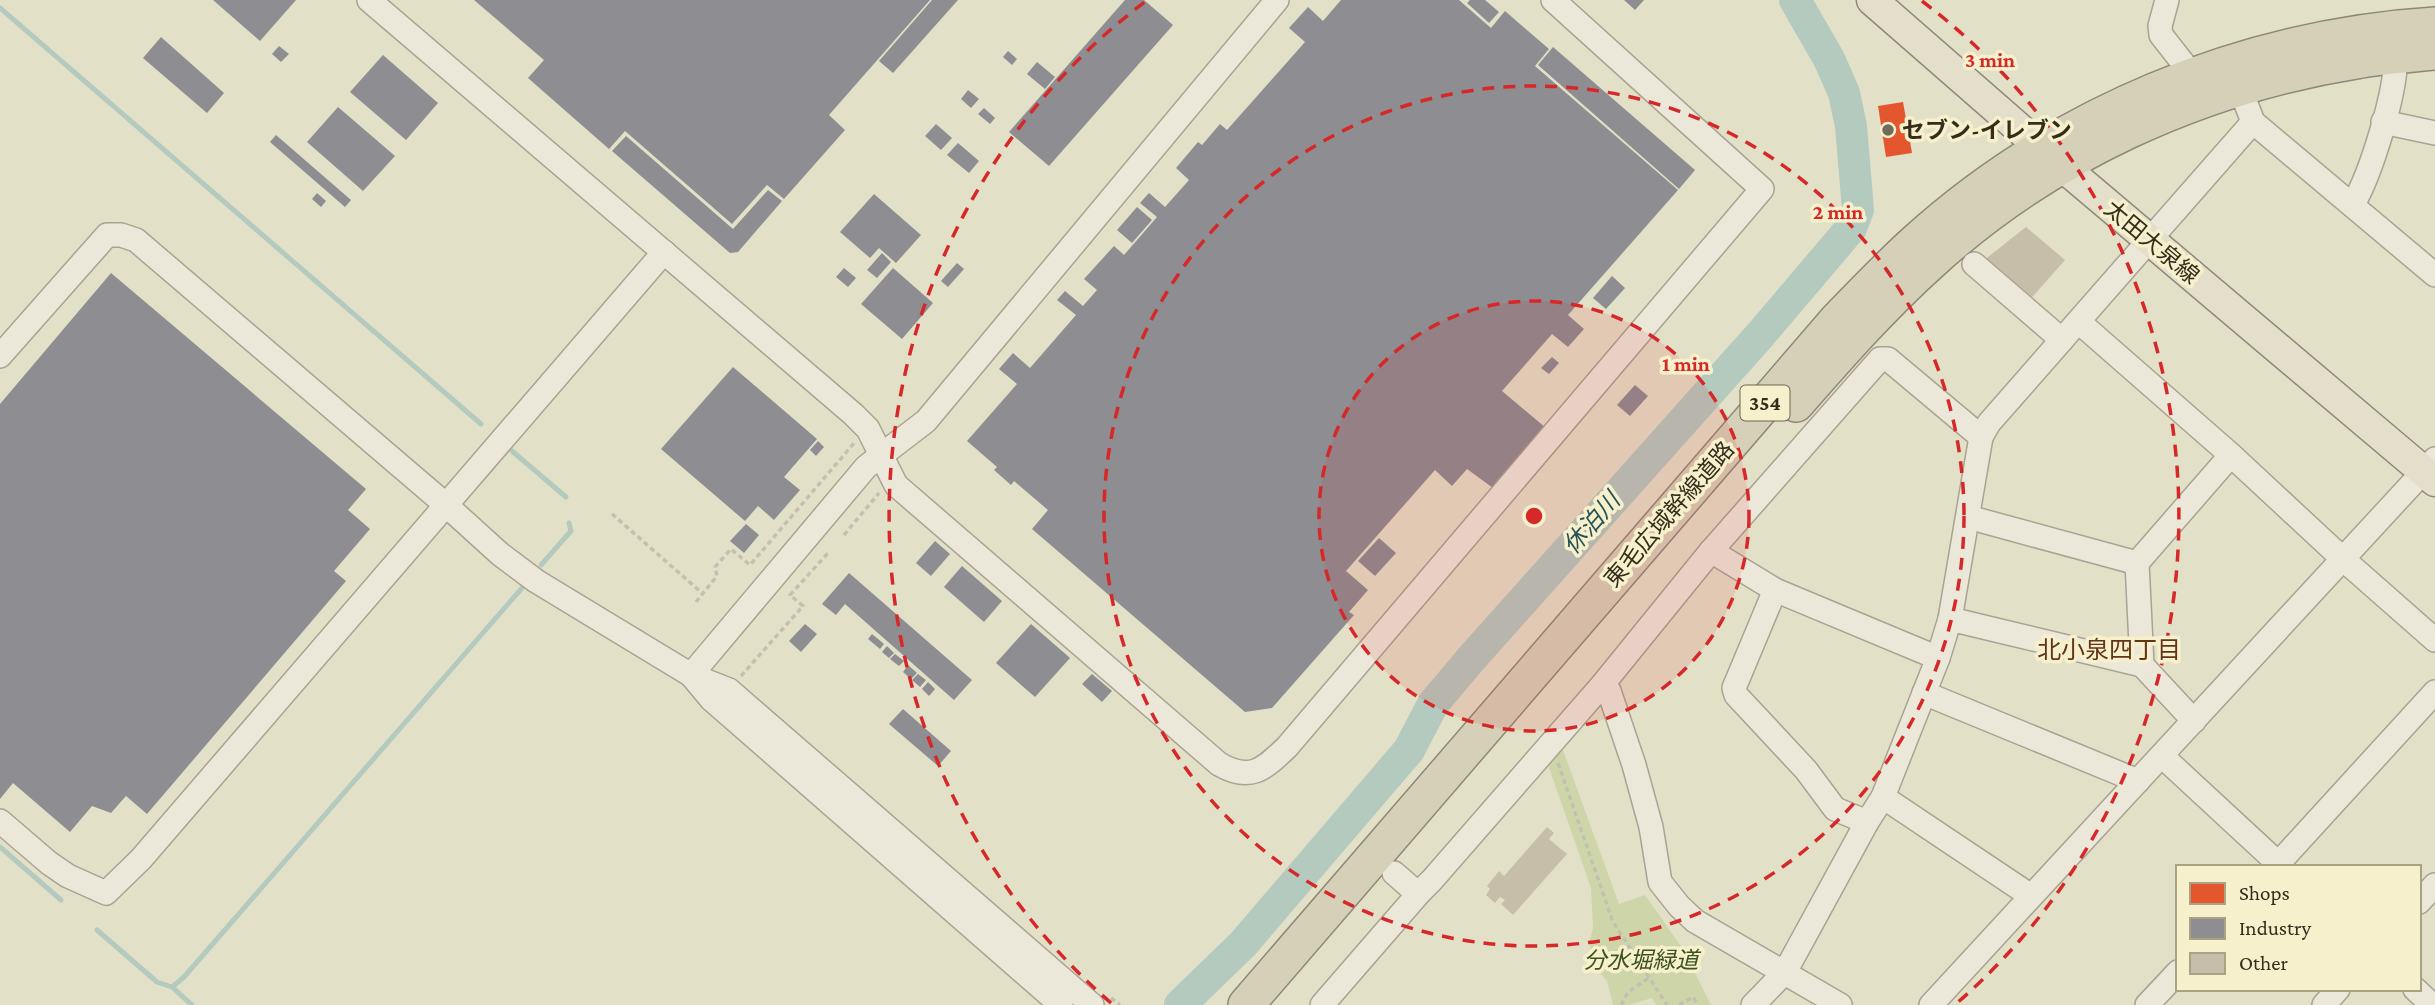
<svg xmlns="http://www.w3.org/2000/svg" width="2435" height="1005" font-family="'Crimson Pro','Noto Sans JP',serif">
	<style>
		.green { fill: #ced6a9 }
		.shops { fill: #e4572e }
		.industry { fill: #8d8d92 }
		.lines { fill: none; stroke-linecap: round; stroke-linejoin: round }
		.stream { stroke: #b4cabf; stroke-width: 5 }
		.river { stroke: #b4cabf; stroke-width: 32 }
		.building { fill: #c7bea9 }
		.minor-casing { stroke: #a8a392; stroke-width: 26 }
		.major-casing { stroke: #8d8979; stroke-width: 33 }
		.highway-casing { stroke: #8d8979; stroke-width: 38 }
		.path { stroke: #c3c0b1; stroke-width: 3.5; stroke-dasharray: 5 3.5; stroke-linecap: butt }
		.minor { stroke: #ebe8da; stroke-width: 23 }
		.major { stroke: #e3dfcb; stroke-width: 30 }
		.highway { stroke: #d6d0b9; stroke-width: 35 }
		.ring { fill: none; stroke: #d62828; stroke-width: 3.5; stroke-dasharray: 12 9 }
		.poi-dot { fill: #726b58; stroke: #f6f0cc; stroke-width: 2.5 }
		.labels { text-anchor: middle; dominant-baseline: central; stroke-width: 7; stroke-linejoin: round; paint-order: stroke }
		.shield { fill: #f6f0cc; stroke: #6f6750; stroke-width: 2 }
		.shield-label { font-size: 21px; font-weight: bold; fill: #352c1b }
		.poi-label { font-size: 23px; font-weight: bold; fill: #352c1b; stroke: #f6f0cc; text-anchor: start }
		.street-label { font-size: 23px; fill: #352c1b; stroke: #f6f0cc }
		.park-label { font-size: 23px; font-style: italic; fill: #3e5220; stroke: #f6f0cc }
		.water-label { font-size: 24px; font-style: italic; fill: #295256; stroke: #f6f0cc }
		.neighbourhood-label { font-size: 24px; fill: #633419; stroke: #f6f0cc }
		.centre { fill: #d62828; stroke: #f6f0cc; stroke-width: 3.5 }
		.ring-label { font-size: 21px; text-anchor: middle; font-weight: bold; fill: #d62828; stroke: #f6f0cc; stroke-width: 7; stroke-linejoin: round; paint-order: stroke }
	</style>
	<rect width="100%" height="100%" fill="#e3e0c8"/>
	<path class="green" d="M1560,742L1619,904L1645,895L1683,949L1711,1005H1656L1652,998L1629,1005H1613L1607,981L1601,974L1589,943L1593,928L1591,888L1546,759Z"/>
	<path class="shops" d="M1903,102L1912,153L1886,157L1878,106Z"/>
	<g class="industry">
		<path d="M213,0H296L260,41Z"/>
		<path d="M474,0H930L829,115L845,130L784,199L767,185L732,224L625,131L609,149L528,78L544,60Z"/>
		<path d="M932,0H958L893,73L879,61Z"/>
		<path d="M1125,0H1144L1173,25L1049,166L1009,132Z"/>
		<path d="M1341,0H1459L1491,28L1505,11L1549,49L1535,66L1678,190L1568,315L1584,329L1568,347L1552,334L1502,391L1546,428L1493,488L1467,469L1452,486L1435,470L1346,571L1368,590L1349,612L1354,615L1272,708L1245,712L1032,529L1048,510L1014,481L1011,485L994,470L997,467L967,441L1017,384L999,369L1013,353L1030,368L1076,315L1057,300L1065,291L1083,306L1097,290L1084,279L1114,246L1124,255L1157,217L1140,203L1149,193L1165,207L1189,180L1176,168L1198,142L1202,145L1220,124L1227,130L1305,42L1289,28L1308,7L1323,21Z"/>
		<path d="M1470,0H1485L1499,12L1489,23L1467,3Z"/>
		<path d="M1624,0H1644L1635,10Z"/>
		<path d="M161,37L224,93L207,113L143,58Z"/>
		<path d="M279,46L289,54L281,62L272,54Z"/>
		<path d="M1553,47L1695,170L1679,189L1538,65Z"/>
		<path d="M1008,51L1017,59L1012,65L1003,57Z"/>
		<path d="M383,55L438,103L406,140L350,92Z"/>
		<path d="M1037,62L1055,77L1045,89L1027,74Z"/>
		<path d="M968,90L979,99L971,108L961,99Z"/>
		<path d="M338,107L395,156L363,191L307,142Z"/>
		<path d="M984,108L995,118L990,124L978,114Z"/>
		<path d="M936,124L952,138L941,150L925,136Z"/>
		<path d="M276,135L351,200L345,207L270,142Z"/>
		<path d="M626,136L733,229L768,190L782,201L738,252L730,253L612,151Z"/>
		<path d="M958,143L979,161L969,173L947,155Z"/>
		<path d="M317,193L326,201L321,207L312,199Z"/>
		<path d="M874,194L921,235L896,263L879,248L870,258L840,232Z"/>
		<path d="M1137,207L1152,220L1132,243L1117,230Z"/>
		<path d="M882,253L891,262L877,278L867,270Z"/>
		<path d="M957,263L964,269L948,287L941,281Z"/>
		<path d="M844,268L856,278L848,287L836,277Z"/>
		<path d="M893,268L933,303L902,339L861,304Z"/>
		<path d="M111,273L366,489L348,510L370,529L334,571L346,581L147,814L126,796L111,813L92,806L70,832L13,783L0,799V404Z"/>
		<path d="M1612,276L1625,288L1606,309L1593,298Z"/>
		<path d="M1552,357L1559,363L1549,374L1541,368Z"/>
		<path d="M733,367L817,439L784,477L800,490L774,520L758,506L745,521L661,449Z"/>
		<path d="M1635,385L1648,396L1630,416L1617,405Z"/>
		<path d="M818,441L824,447L816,456L810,450Z"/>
		<path d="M746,524L759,535L744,553L730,541Z"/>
		<path d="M1379,538L1396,553L1375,576L1358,561Z"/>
		<path d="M935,541L950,554L931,576L916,563Z"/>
		<path d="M962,566L1002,601L984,622L944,587Z"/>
		<path d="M849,573L972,680L954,700L845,604L836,615L822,604Z"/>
		<path d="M805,624L817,634L801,652L789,641Z"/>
		<path d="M1031,624L1070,658L1035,697L996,663Z"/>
		<path d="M872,634L884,644L880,649L868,639Z"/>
		<path d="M887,646L894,653L889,658L882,652Z"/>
		<path d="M895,654L904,661L899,666L890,659Z"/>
		<path d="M908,665L917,673L911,679L903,672Z"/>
		<path d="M918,674L926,680L920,687L912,680Z"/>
		<path d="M1092,674L1112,691L1102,702L1082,684Z"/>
		<path d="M928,682L935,689L929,696L922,689Z"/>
		<path d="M903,709L951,751L938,766L889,724Z"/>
	</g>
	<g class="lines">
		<g class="stream">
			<path d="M0,8L481,424"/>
			<path d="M512,451L566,497"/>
			<path d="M541,565L571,531L569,523"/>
			<path d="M0,847L61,900"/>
			<path d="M97,930L157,982L172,987L192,1005"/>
			<path d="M172,987L184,977L522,588"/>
		</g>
		<path class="river" d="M1180,1005L1243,944L1409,750L1433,704L1470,660L1761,334L1851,228L1858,210L1851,126L1844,93L1829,59L1795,0"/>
	</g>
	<g class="building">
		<path d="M2026,227L2065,260L2027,303L1983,261Z"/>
		<path d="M1547,827L1554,833L1549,839L1567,854L1513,915L1501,904L1505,900L1500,897L1495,903L1486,895L1490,889L1487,886L1499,871L1504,876Z"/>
	</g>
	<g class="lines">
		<g class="minor-casing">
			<g id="minor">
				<path d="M369,0L853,414L868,429L896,485L1219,764C1250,782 1263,770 1287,747L1762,189L1553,0"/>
				<path d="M2167,0L2160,26L2161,35L2183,63L2188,77"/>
				<path d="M2240,88L2253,122L2435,275"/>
				<path d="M2383,122L2435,133"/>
				<path d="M2353,204C2370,176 2398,88 2395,56"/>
				<path d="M1974,264L2062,340"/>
				<path d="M2079,322L2231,455L2344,560L2435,640"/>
				<path d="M0,356L107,235H121L136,240L446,505L500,554L536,581L691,675L866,467L926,421L1277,0"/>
				<path d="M1968,517L2137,563L2231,455"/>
				<path d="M1711,551L1775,590L1938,658"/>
				<path d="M2137,563L2142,665L2194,721"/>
				<path d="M1775,590L1734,688L1736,695L1806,770L1835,809L1867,822"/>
				<path d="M1950,619L2142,665"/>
				<path d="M1603,684L1609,691L1634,765L1651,827L1660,882L1679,906L1695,921L1840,1005"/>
				<path d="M1924,693L2138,781"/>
				<path d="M2162,756L2282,867"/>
				<path d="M1883,797L2031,896"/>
				<path d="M0,821L49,863L68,876L106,893L141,859L664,252"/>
				<path d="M2275,867L2435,692"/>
				<path d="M1394,873L1410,887L1420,892L1432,880L1603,684L1711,551L1880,359H1888L1981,437"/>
				<path d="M2419,902L2435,885"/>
				<path d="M2415,989L2432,1005"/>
				<path d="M1061,1005L711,699L691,675L729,690L1092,1005"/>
				<path d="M1322,1005L1420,892"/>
				<path d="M1753,1005L1785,972L1867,822L1883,797L1938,658L1950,619L1981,437L1989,423L2253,122"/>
				<path d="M1931,1005L2435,459"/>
				<path d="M2147,1005L2178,972"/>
				<path d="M2324,1005L2338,989"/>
			</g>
		</g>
		<g class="major-casing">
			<path id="major" d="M1872,0L2061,165L2435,481"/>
		</g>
		<g class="highway-casing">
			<g id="highway">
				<path d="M1796,404C1839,355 1882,306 1931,262C2048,155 2199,86 2356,61C2382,56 2409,55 2435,52"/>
				<path d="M1246,1005L1837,320C1862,294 1886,269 1912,245C2054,115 2243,37 2435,25"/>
			</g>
		</g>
		<g class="path">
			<path d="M612,514L702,593"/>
			<path d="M844,535L879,493"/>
			<path d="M696,602L717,576L715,567L731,549L750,565L855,442"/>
			<path d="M741,676L803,606L790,595L828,553"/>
			<path d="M1558,763L1613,922L1667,1005"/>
			<path d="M1111,998L1120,1005"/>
			<path d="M1621,1005L1628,992L1649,978"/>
			<path d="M1679,1005L1693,997L1698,1005"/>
		</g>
		<use href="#minor" class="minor"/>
		<use href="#major" class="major"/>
		<use href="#highway" class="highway"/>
	</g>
	<circle cx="1534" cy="516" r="215" fill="#d62828" fill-opacity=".12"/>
	<g class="ring">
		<circle cx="1534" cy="516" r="215"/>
		<circle cx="1534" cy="516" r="430"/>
		<path d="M1111 1003A645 645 0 0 1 1146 1M1922 1A645 645 0 0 1 1957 1003"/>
	</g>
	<circle class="poi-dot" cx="1888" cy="130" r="7"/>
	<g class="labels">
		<rect class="shield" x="1740.5" y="385.5" width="49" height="35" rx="5"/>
		<g class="shield-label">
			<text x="1765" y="403">354</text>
		</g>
		<g class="poi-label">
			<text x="1902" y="130">セブン-イレブン</text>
		</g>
		<g class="street-label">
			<text transform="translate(2152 242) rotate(40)">太田大泉線</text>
			<text transform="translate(1669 514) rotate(-49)">東毛広域幹線道路</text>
		</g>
		<g class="park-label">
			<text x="1641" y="960">分水堀緑道</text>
		</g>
		<g class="water-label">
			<text transform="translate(1591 523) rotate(-49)">休泊川</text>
		</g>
		<g class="neighbourhood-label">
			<text x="2109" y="649">北小泉四丁目</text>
		</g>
	</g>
	<circle cx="1534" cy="516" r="10" class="centre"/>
	<g class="ring-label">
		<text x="1990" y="67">3 min</text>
		<text x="1838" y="219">2 min</text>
		<text x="1686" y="371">1 min</text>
	</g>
	<rect x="2176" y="865" width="245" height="126" fill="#f6f0cc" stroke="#a9a285" stroke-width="2"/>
	<rect x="2190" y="883" width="35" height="21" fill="#e4572e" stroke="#a9a285" stroke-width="2"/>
	<text x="2239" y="900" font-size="21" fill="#352c1b">Shops</text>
	<rect x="2190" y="918" width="35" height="21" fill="#8d8d92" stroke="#a9a285" stroke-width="2"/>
	<text x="2239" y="935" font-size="21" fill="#352c1b">Industry</text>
	<rect x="2190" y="953" width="35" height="21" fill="#c7bea9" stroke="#a9a285" stroke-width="2"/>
	<text x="2239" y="970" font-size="21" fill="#352c1b">Other</text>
</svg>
